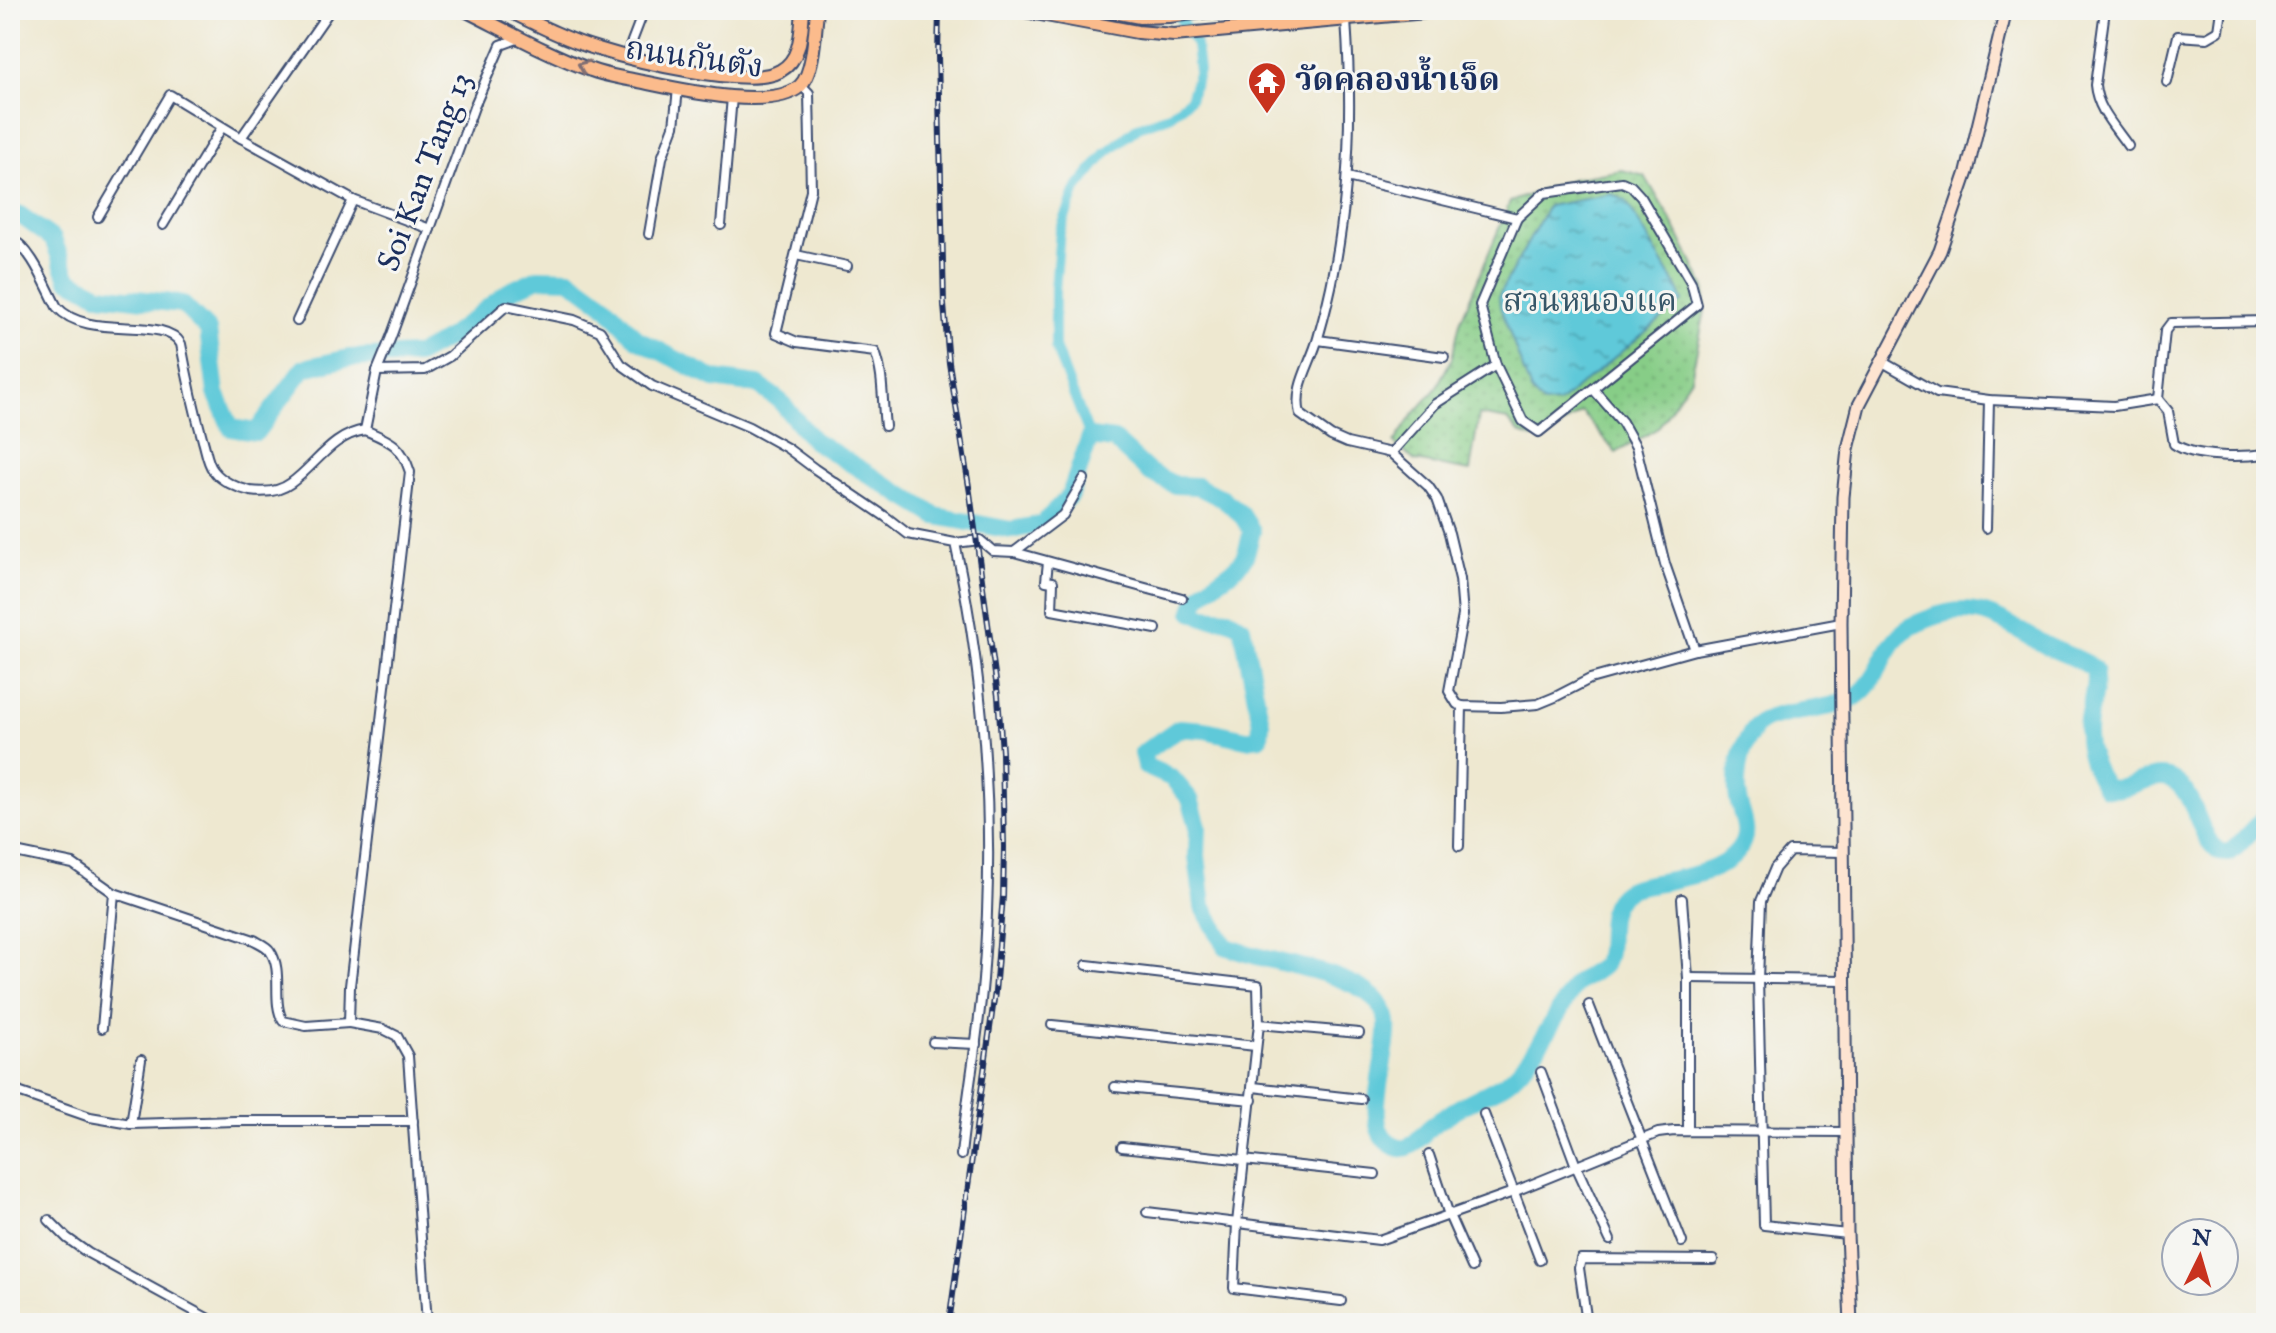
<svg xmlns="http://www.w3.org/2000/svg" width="2276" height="1333" font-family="'IM FELL English','Noto Serif Thai',serif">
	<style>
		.grass { fill: url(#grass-dots); stroke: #517e72; stroke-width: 2 }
		.water { fill: url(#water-ripples); stroke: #3c7c9c; stroke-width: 2 }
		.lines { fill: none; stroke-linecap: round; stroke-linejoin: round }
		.canal { stroke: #5ec9d9; stroke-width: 10 }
		.river { stroke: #5ec9d9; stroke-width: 18 }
		.street-casing { stroke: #3b4b6f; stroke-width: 12 }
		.secondary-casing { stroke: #3b4b6f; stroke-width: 15 }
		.primary-casing { stroke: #3b4b6f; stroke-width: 16 }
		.street { stroke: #fff; stroke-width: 8 }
		.secondary { stroke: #fde4d1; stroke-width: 11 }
		.primary { stroke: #fbbb8c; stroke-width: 12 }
		.rail-casing { stroke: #1b2f5e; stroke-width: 6 }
		.rail { stroke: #f6f6f2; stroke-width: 3; stroke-dasharray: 9; stroke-linecap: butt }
		.oneway { stroke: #806e73 }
		.labels { text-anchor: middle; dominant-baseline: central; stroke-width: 6; stroke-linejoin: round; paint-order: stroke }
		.street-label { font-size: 32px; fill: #1b2f5e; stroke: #f6f6f2 }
		.poi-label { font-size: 32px; font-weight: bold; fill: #1b2f5e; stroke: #f6f6f2; text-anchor: start }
		.park-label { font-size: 32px; fill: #365668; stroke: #f6f6f2 }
	</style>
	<defs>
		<pattern id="grass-dots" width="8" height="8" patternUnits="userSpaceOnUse" patternTransform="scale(2)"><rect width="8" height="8" fill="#87cd87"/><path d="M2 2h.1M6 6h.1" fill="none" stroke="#74b077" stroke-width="1.8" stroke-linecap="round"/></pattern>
		<pattern id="water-ripples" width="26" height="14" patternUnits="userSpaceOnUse" patternTransform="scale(2)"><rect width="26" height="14" fill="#5ec9d9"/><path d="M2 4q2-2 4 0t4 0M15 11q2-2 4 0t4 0" fill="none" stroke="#4da4b3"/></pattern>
	</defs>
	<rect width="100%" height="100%" fill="#f6f6f2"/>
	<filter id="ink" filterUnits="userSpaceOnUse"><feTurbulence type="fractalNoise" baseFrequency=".0125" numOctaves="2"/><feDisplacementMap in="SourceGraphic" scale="16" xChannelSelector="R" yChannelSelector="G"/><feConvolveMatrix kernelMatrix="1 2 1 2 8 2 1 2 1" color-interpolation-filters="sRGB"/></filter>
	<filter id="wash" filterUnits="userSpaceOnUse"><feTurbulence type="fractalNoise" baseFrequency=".006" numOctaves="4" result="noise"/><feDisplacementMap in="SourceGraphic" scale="32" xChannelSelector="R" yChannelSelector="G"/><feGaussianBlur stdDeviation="1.8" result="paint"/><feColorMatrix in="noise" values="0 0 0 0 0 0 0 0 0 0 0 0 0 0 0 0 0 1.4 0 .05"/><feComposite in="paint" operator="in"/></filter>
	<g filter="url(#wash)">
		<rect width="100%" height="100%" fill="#eee8d0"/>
		<path class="grass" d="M1622,170L1645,176L1676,229L1705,288V311L1691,378L1658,428L1616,453L1582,412L1559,427L1533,438L1519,433L1508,420L1479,415L1470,471L1415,461L1394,443L1411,417L1435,390L1452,358L1460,322L1510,202L1572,179Z"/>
		<path class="water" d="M1612,194L1626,201L1678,289L1683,301L1559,403L1543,404L1531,391L1500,307L1499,295L1548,206Z"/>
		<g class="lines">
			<path class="canal" d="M1090,437L1055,347V290L1060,231L1076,190L1106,153L1138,127L1169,116L1190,99L1199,71L1196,45L1175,11"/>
			<path class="river" d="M10,214L20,215L53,239L68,279L100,295L182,304L208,330L216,393L231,428L256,432L304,368L349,358L418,355L450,337L508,292L538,278L570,279L604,304L637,339L714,379L758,385L780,401L813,440L936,516L1011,530L1043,524L1070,495L1090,437L1114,440L1149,472L1175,485L1197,486L1223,499L1241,514L1252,531C1250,538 1248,549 1245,556C1231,580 1201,582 1193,611L1204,617L1228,619L1242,627L1261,723L1260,737L1246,739L1205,730L1179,728L1143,753L1145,766L1172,778L1190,799L1198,826L1197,856L1203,906L1225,946C1268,964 1339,968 1373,997C1378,1001 1384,1011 1386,1017C1394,1048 1357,1126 1392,1145C1398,1148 1403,1150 1410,1146C1418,1142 1424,1132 1432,1126C1438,1121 1445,1117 1452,1112C1469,1101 1488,1094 1505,1083C1531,1066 1557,1013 1575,985C1582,978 1599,971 1604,964C1615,948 1599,908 1626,891C1633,886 1646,885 1655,883C1681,878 1721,873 1738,851C1754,831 1739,815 1737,793C1736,777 1739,755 1747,740C1750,736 1753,729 1757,725C1772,710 1831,712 1855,697C1876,684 1882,655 1897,638C1904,629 1917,623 1928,619C1979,598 2002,622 2045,645C2062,654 2080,658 2094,669C2097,685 2092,699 2089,714C2083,742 2090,766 2106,788C2126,792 2141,778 2160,777C2189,776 2195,819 2207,838C2210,843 2215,848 2219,852L2229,853C2243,843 2252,827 2266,817"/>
		</g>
	</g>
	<g filter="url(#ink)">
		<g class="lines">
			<g class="street-casing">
				<g id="street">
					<path d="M2105,10L2095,85C2097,109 2115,127 2128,146"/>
					<path d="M1346,20C1352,104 1350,190 1334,272C1330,294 1324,317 1318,338C1311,364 1293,387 1300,414L1331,436L1347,443L1391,453L1428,486L1437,499L1449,533L1460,579L1463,615L1449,691L1457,704L1462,706L1501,707L1538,704L1555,697L1590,679L1695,650L1841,623"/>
					<path d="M626,57L644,10"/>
					<path d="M2167,82L2178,36L2207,38L2219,31L2222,10"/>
					<path d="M801,85L809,93L811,190L776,333L797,342L875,352C884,375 882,402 885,426"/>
					<path d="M241,138L330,10"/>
					<path d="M1347,177L1517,218"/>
					<path d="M1622,182L1631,186L1641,197L1691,282L1697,305L1539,432L1523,421L1496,365L1480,305L1517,218L1544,193Z"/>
					<path d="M98,217L170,95L241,138L353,200L430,229"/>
					<path d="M163,225L222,127"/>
					<path d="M721,225L732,97"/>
					<path d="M649,234L662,158L674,126L678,89"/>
					<path d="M10,238C32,248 46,287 57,307C88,342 164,314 181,344C187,377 194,409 203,441C206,450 207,462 213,470C221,481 237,488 250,491C264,493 279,492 291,483C316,465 332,435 365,430"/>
					<path d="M796,255L847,266"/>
					<path d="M297,321L353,200"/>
					<path d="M2266,321L2171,323L2165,331L2158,399L2168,411L2174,444C2194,458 2241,457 2266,454"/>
					<path d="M1318,340L1444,357"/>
					<path d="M1881,361L1937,393L1989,400L2114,406L2158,399"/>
					<path d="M377,371L425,370L450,356L506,306L574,320L600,331L621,364L652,386L749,427L787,448L815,469L886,517L908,534L955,543C987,689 995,831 983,980C978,1038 967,1096 961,1155"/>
					<path d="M1594,390L1622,422L1636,447L1665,564L1695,650"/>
					<path d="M1391,453L1435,404L1496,365"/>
					<path d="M1986,528L1989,400"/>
					<path d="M955,543L980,540L993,551L1014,552L1063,515L1084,479"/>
					<path d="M1014,552L1182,598"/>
					<path d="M1048,562L1046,581L1053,582L1052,610L1156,629"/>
					<path d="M1459,846L1462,706"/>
					<path d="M10,851L73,864L114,893L254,940C259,943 267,946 270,951C284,971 271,1001 283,1021L306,1026L349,1023"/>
					<path d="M1844,852L1790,851L1775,868L1761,901L1758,979L1764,1225L1847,1234"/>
					<path d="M1682,899L1688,978V1131"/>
					<path d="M1087,965L1258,985L1259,1024L1237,1223L1234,1288L1341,1301"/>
					<path d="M1688,978L1845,980"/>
					<path d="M1589,1005L1682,1242"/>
					<path d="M1259,1024L1359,1033"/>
					<path d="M1052,1025L1256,1046"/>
					<path d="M102,1028L114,893"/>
					<path d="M933,1042L976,1044"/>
					<path d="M1541,1072L1576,1166L1610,1240"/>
					<path d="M10,1086L21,1093L90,1117L131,1124L236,1121H413"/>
					<path d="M1115,1087L1252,1100"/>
					<path d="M1253,1087L1361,1099"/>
					<path d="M1484,1114L1540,1260"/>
					<path d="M131,1124L141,1060"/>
					<path d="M1122,1147L1375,1174"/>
					<path d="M1429,1155L1449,1215L1472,1267"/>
					<path d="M1147,1212L1379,1240L1513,1192L1658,1133L1674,1131L1846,1132"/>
					<path d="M49,1220L67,1238L88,1253L216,1323"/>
					<path d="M427,1323L408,1056L397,1036L383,1029L349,1023L350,986L410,472C401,444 390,441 365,430L377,371L391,337L474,107L501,45L520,38"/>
					<path d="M1587,1323L1579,1268L1581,1259L1713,1260"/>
				</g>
			</g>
			<g class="secondary-casing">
				<path id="secondary" d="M1851,1323L1847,1234L1841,623L1843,497L1848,449L1859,405L1940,251L1967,172L2006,10"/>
			</g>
			<g class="primary-casing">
				<g id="primary">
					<path d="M465,10C505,30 549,55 591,70C604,75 619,77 633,80C669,87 771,113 800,86C814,73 815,29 817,10"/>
					<path d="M508,10C536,24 567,40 598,49C633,60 749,89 780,71C802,59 801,31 803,10"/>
					<path d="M1019,10L1137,32L1174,35L1448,10"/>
					<path d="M1103,10L1140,17L1169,16L1209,11L1219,13L1264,10"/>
				</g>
			</g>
			<use href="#street" class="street"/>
			<use href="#secondary" class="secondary"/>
			<use href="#primary" class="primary"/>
			<g class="rail-casing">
				<path id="rail" d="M939,10L938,56L944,305L949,363L970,493L998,696L1002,752L1004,847L1003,896L995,992L949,1323"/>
			</g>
			<use href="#rail" class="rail"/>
		</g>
		<defs><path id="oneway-chevron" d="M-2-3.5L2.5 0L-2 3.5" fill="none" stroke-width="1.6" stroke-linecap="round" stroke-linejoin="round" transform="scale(2)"/></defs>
		<use class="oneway" href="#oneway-chevron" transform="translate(583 66) rotate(-157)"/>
	</g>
	<defs>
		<g id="temple-pin" transform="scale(2)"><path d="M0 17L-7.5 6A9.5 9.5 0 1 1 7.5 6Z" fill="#c8321e" stroke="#f6f6f2"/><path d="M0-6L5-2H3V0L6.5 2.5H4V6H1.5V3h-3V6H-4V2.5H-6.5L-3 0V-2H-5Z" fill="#fff"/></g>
	</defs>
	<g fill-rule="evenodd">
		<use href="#temple-pin" x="1267" y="81"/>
	</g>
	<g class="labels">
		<g class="street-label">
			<text transform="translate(694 59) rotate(8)">ถนนกันตัง</text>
			<text transform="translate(426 172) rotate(-69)">Soi Kan Tang 13</text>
		</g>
		<g class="poi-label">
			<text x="1295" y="81">วัดคลองน้ำเจ็ด</text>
		</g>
		<g class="park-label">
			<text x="1590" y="302">สวนหนองแค</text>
		</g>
	</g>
	<rect width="2276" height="1333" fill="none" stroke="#f6f6f2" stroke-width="40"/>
	<g transform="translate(2200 1257) rotate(5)"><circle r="38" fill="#f6f6f2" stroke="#9ea6b7" stroke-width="2"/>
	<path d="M0-6L14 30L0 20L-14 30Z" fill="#c8321e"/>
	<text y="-12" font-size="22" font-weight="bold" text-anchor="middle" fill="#1b2f5e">N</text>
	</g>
</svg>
